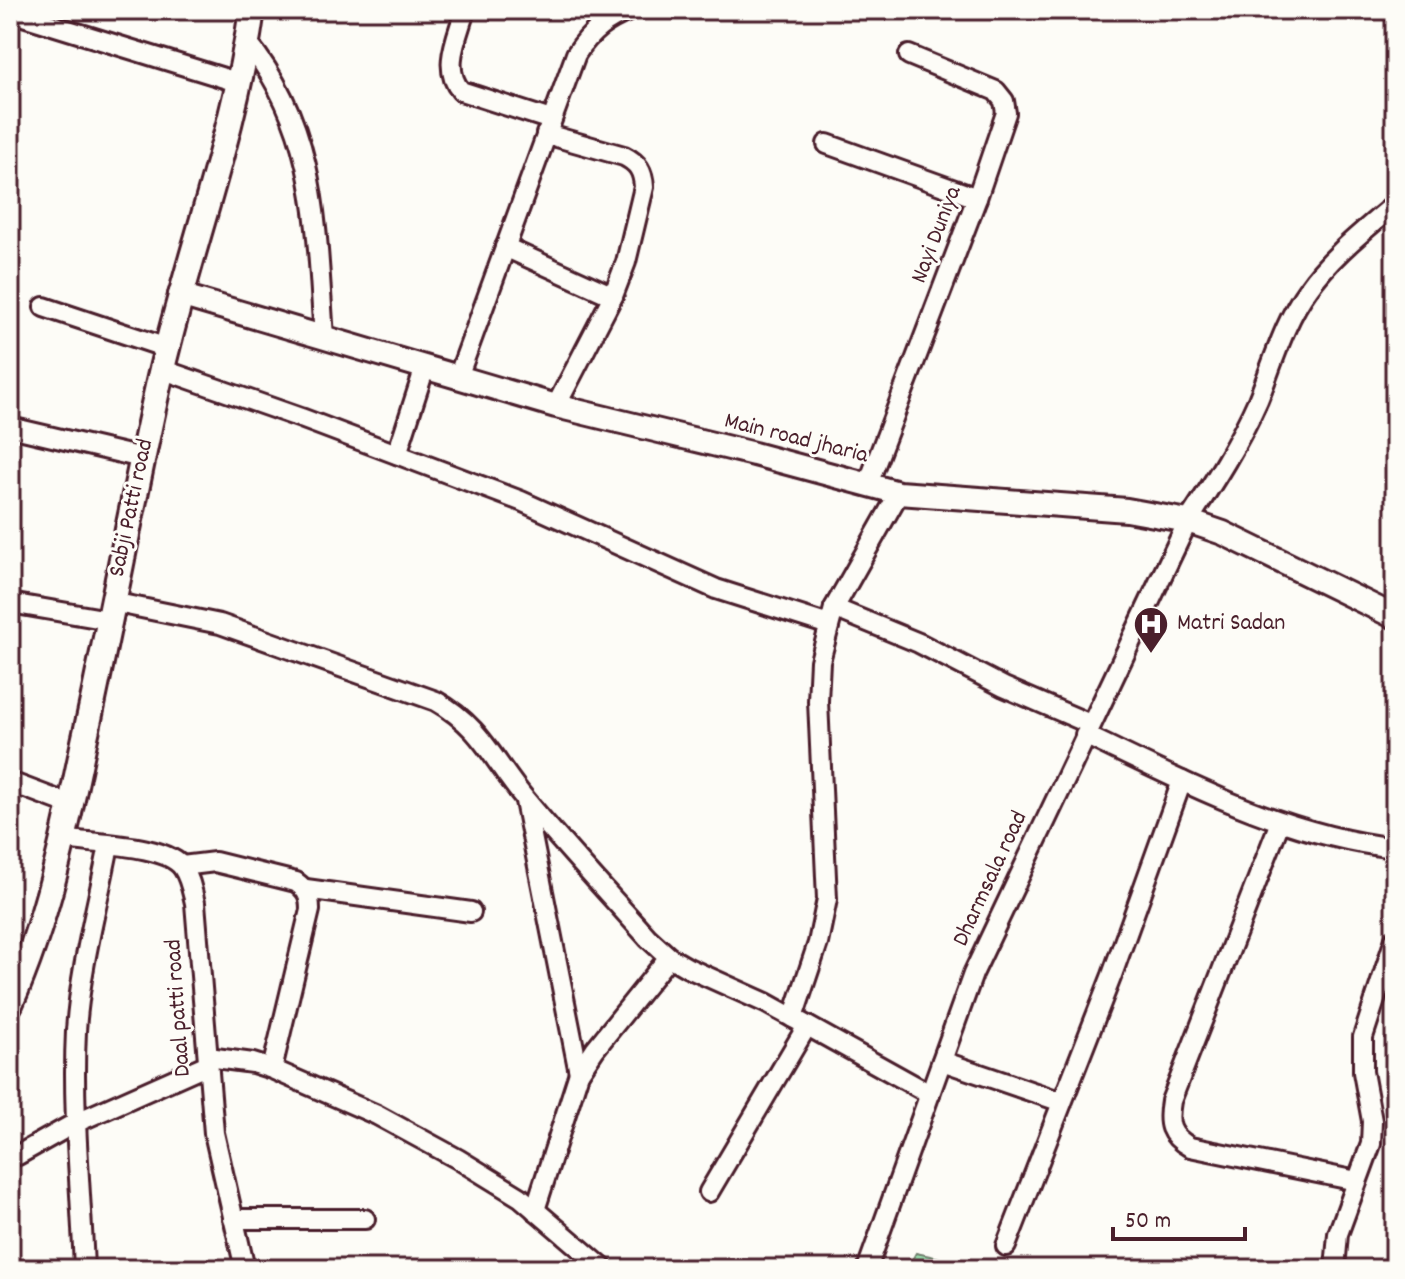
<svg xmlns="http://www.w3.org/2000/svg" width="1405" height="1279" font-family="Dekko,sans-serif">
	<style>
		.green { fill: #96ddac; stroke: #707e6c; stroke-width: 2 }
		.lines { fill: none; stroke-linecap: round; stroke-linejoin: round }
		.minor-casing { stroke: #4a1f2b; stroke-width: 24 }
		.tertiary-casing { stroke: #4a1f2b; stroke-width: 28 }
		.secondary-casing { stroke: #4a1f2b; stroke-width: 30 }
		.minor { stroke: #fdfcf7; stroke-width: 18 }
		.tertiary { stroke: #fdfcf7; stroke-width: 22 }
		.secondary { stroke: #fdfcf7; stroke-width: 24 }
		.labels { text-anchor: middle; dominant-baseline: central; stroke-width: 6; stroke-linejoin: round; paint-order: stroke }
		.street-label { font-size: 24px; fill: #4a1f2b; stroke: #fdfcf7 }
		.poi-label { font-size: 24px; fill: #4a1f2b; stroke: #fdfcf7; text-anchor: start }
	</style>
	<rect width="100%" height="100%" fill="#fdfcf7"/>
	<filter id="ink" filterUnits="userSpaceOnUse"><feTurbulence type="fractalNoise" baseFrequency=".0125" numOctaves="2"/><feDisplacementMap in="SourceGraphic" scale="16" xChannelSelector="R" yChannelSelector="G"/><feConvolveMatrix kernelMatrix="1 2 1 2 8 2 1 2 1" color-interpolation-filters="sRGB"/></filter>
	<g filter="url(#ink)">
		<path class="green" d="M916,1253L992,1269H907Z"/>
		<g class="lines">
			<g class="minor-casing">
				<g id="minor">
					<path d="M465,10C458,36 441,68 461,91L551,120"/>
					<path d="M1390,10L1395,11"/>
					<path d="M10,12L240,83"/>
					<path d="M247,42C319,129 316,231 324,337"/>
					<path d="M546,134L624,156C638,163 643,171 644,187L626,262L613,296L556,406"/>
					<path d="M827,144L977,198"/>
					<path d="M505,247L613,296"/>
					<path d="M44,307L167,348"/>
					<path d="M161,369L301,418L521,501L716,589L829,625"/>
					<path d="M458,377L576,54C591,31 606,20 631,10"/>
					<path d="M10,427L142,458"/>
					<path d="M397,454L425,367"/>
					<path d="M868,484L977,198L1006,113L1004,101L996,91L909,55"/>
					<path d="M112,602L220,624L436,701C482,727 493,761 526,800C565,847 607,892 648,938L669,957L688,968L766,1003L930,1094"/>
					<path d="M10,603L109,620"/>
					<path d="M834,608L919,643L1004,687L1090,724"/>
					<path d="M1085,735C1186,783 1283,835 1395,848"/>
					<path d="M10,782L71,805"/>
					<path d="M525,801L579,1073"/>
					<path d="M1280,822L1171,1101C1167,1124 1169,1135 1190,1147L1357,1181"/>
					<path d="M64,839C92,844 167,844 183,868C190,878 192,891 195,903L214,1133L245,1269"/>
					<path d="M182,866L215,862L296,882C307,890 310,896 310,910L272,1069"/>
					<path d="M306,889L471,912"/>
					<path d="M793,1018L818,943L827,899L818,701L820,661L834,608L899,493"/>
					<path d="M208,1057L253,1063L272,1069L377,1115L458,1159L520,1197L604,1269"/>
					<path d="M942,1061L1062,1102"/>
					<path d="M10,1156L18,1155L75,1123L208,1064"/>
					<path d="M709,1192L807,1026"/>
					<path d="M535,1210L579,1073L595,1049L669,957"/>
					<path d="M233,1219H365"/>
					<path d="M1006,1246L1112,975L1182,781"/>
					<path d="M84,1269C81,1190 72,1111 76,1031C80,969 97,907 109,845"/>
					<path d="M867,1269L973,974L1188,521C1214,482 1239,443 1258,400C1273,363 1284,322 1308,289C1331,256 1365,230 1395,204"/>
					<path d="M1335,1269L1338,1234L1371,1144L1372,1121L1363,1072V1037L1395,939"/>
				</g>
			</g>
			<g class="tertiary-casing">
				<path id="tertiary" d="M180,295L556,406L754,454L899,493L1127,510L1188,521L1223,533L1395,617"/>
			</g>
			<g class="secondary-casing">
				<path id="secondary" d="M10,1004C47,922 66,830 84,742C110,624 132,504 158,386C186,259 234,139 252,10"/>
			</g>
			<use href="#minor" class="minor"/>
			<use href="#tertiary" class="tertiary"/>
			<use href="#secondary" class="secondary"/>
		</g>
	</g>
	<defs>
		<g id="hospital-pin" transform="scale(1.8)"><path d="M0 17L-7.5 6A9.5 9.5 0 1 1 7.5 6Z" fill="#4a1f2b" stroke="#fdfcf7"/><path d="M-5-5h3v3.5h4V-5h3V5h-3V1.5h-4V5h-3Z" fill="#fff"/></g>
	</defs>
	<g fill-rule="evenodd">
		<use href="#hospital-pin" x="1151" y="624"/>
	</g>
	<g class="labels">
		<g class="street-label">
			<text transform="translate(937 235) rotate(-69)">Nayi Duniya</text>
			<text transform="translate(796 439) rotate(14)">Main road jharia</text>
			<text transform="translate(132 508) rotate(-78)">Sabji Patti road</text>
			<text transform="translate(991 879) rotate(-65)">Dharmsala road</text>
			<text transform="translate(179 1008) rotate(-94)">Daal patti road</text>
		</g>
		<g class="poi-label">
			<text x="1177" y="624">Matri Sadan</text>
		</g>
	</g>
	<rect width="1405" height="1279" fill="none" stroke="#fdfcf7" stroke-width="40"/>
	<rect x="20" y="20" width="1365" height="1239" fill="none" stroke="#4a1f2b" stroke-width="3" filter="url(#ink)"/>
	<path d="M1113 1227v12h132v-12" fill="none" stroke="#4a1f2b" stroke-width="4"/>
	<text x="1125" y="1227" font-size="24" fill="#4a1f2b" stroke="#fdfcf7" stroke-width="6" paint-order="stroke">50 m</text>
</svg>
